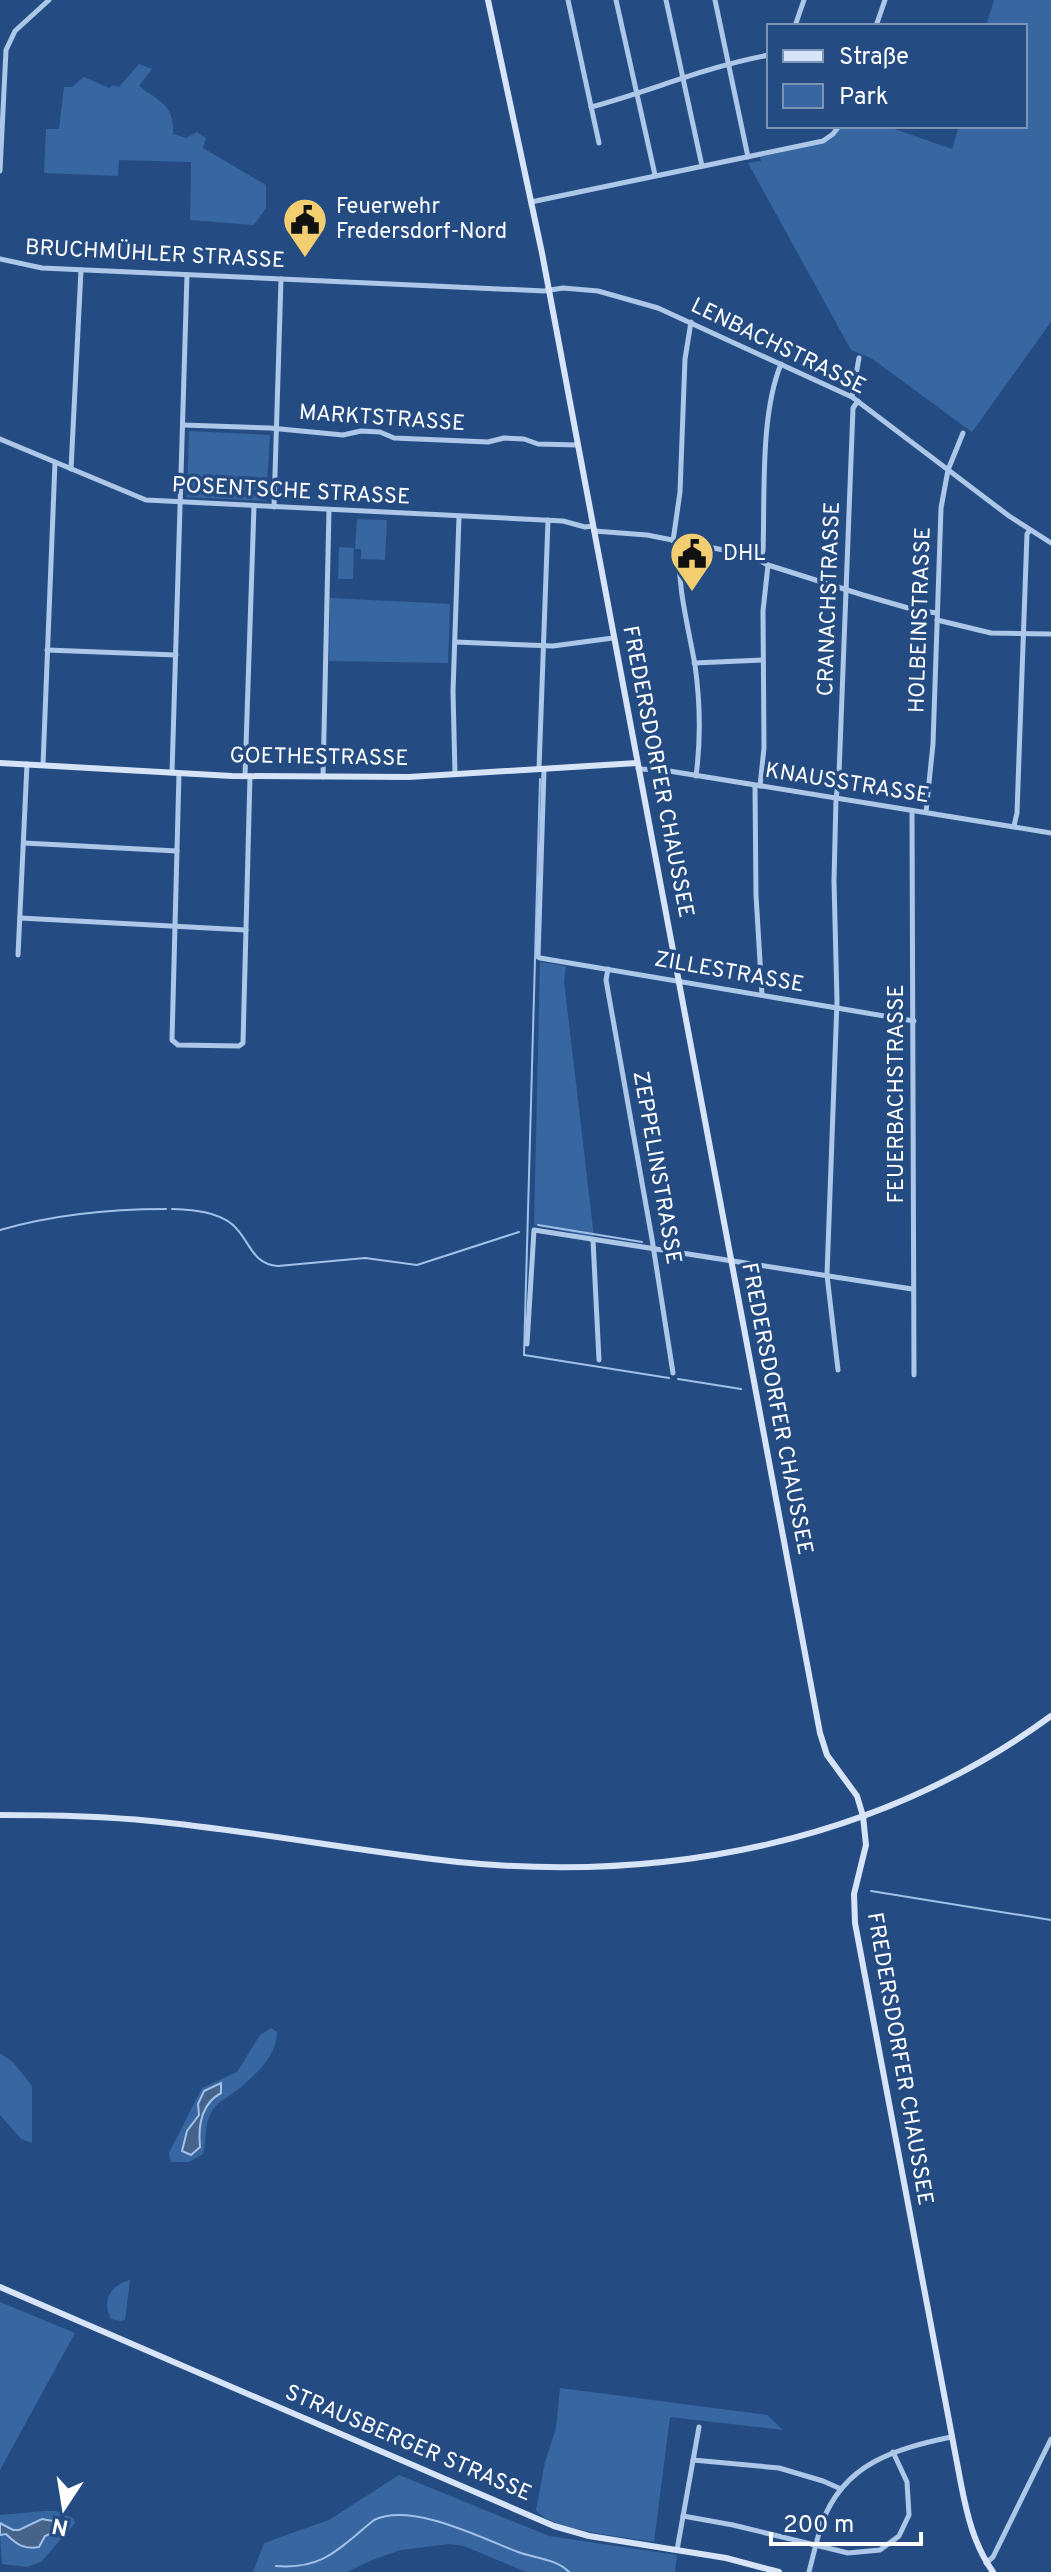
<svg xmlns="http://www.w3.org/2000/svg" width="1051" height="2572" font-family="Overpass,sans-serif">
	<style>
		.green { fill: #3866a0 }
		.water { fill: #46638a; stroke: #a1c1e9; stroke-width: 2 }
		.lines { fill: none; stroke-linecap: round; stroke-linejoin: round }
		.stream { stroke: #a1c1e9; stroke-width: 2 }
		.street { stroke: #acc7e8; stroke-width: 5 }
		.secondary { stroke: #d7e4f7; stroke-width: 6 }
		.labels { text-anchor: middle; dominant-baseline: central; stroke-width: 7; stroke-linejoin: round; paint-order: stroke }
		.poi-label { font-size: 22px; fill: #fff; stroke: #244c83; text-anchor: start }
		.street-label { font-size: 22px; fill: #fff; stroke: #244c83 }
	</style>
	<rect width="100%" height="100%" fill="#244c83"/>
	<g class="green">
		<path d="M994,0H1051V322L972,432L871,358L851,350L748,163L761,161L760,157L822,143L830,140L841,126H886L952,149L959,126H1025V26H986Z"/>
		<path d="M139,64L152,69L139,86C159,101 175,106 173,134L186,138L197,132L206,138L203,148L266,185V208L254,225L190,220L191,162L119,160L118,176L44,173L46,129H59L64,87H72L84,77L109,88L113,85L119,87Z"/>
		<path d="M189,431L270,435L266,501L187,497Z"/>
		<path d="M357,519L387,520L385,560L361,559V549H355Z"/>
		<path d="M339,547L354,548L353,579H338Z"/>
		<path d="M330,598L450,604L448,663L329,661Z"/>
		<path d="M540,962L566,966L564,981L594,1237L534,1225Z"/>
		<path d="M271,2028L277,2032C277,2057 254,2076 236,2091C228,2097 217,2102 212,2111C204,2124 207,2140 203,2154L189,2162H171L169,2153L202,2088L237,2072L260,2035Z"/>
		<path d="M0,2053L13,2062L32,2086V2143L21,2139L0,2115Z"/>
		<path d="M130,2280L125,2320L120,2321L111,2319C101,2300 111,2285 130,2280Z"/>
		<path d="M0,2302L75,2333L0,2470Z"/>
		<path d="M560,2388L767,2415L783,2430L670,2417L654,2542C627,2537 551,2531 536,2510L545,2462L556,2428Z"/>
		<path d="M399,2475L549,2536L677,2555L675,2572H526L464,2546L450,2544L401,2550L372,2560L347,2572H253L264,2543L329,2520Z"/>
		<path d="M44,2511H56L73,2518L75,2523L41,2562L27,2567L2,2564L0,2535L6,2534L30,2549L38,2547L45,2536L54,2532L62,2521L42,2519L26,2527L13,2530L0,2523V2515Z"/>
	</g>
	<g class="water">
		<path d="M221,2083V2093C201,2104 198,2127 200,2147L191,2155L182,2151L187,2131L199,2115L198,2104L204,2091Z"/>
		<path d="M42,2519L64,2523L60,2530L45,2536L39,2547C24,2550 16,2544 6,2534L0,2535V2523L13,2530H19Z"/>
	</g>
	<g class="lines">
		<g class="stream">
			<path d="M540,779L524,1355L669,1378"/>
			<path d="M172,1209C192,1210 217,1211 233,1225C250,1240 251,1264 278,1266L365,1258L417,1265L519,1232"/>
			<path d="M538,1225L642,1242"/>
			<path d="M0,1230C52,1215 111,1209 166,1209"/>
			<path d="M678,1379L741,1389"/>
			<path d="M871,1891L1051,1920"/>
			<path d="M276,2566C324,2570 339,2548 374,2520C412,2502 481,2538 518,2552C534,2558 557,2559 569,2572"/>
		</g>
		<g class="street">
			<path d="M568,0L599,143"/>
			<path d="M616,0L655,175"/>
			<path d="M666,0L702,166"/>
			<path d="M715,0L748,157"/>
			<path d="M795,26L804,0"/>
			<path d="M876,26L885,0"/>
			<path d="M591,107C651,91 708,66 769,55"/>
			<path d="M0,171L6,50L15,31L49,0"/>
			<path d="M531,202L823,141L833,134L839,126"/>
			<path d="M0,259L42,268L544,291L563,288L598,291L658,308L852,397L1009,516L1051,543"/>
			<path d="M852,397L859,358"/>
			<path d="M183,425L270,428L343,435L361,431L380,432L394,438L488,442L504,438L524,439L538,444L577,445"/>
			<path d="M0,439L146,500L563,521L585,527L593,526"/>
			<path d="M71,469L81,270"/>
			<path d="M274,507L281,279"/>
			<path d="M594,531L647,535L749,555L768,565L863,595L915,610L937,613"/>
			<path d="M673,541L680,492L685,359L691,322"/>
			<path d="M680,542C676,583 688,625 695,665C700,701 701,739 696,776"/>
			<path d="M758,560L763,551C765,495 760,415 781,364"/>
			<path d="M937,620L991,633L1051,634"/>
			<path d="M455,642L553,646L613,638"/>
			<path d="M47,650L176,655"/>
			<path d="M694,663L763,660"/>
			<path d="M43,765L55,462"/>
			<path d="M539,769L548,520"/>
			<path d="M638,769L663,770L1051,833"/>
			<path d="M544,770L538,957L540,958L914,1021"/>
			<path d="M172,773L187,275"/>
			<path d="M179,773L172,1040L178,1045L239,1046L243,1043L250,776"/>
			<path d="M455,774L453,691L459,517"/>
			<path d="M245,776L254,506"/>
			<path d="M323,777L329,510"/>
			<path d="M755,786L756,895L762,995"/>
			<path d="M760,786L764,748L763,611L768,565"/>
			<path d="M912,812L914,1375"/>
			<path d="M926,812L933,744L941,508L948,470L963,433"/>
			<path d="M1014,826L1017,813L1027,534L1030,530"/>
			<path d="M24,843L177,851"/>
			<path d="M20,918L246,930"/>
			<path d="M18,955L27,764"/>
			<path d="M608,969L606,980L652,1239L673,1373"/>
			<path d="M593,1240L599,1360"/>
			<path d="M527,1344L534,1230L912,1289"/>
			<path d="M838,1370L827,1275L837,1001L834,881L836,799L839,774L853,408L858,401"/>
			<path d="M693,2460L779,2468L823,2481L841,2489"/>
			<path d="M683,2516L733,2525L848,2553L880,2550L899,2536L909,2515L907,2482L893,2452"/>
			<path d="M677,2550L699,2427"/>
			<path d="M986,2563L993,2557L1051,2439"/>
			<path d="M809,2572C813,2556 817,2539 822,2523C844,2463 895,2449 951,2437"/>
		</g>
		<g class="secondary">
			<path d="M488,0L542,253L820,1733L827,1755L857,1796L863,1816L866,1845L854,1894L855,1923L961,2484C967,2515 974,2545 993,2572"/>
			<path d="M0,763L232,776L409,777L637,763"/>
			<path d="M0,1815C51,1815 101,1816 151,1821C254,1831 356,1851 458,1862C667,1883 879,1842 1051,1716"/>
			<path d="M0,2287L554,2526L589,2536L726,2558L779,2572"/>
		</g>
	</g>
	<defs>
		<g id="civic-pin" transform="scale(2.3)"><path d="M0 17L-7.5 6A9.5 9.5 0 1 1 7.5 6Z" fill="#f2ce70" stroke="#244c83"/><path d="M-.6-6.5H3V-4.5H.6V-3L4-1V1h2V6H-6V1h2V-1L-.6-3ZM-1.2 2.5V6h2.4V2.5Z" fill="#111"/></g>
	</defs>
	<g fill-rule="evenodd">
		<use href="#civic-pin" x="305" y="220"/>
		<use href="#civic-pin" x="692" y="554"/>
	</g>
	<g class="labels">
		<g class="poi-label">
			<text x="336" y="207">Feuerwehr<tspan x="336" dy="25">Fredersdorf-Nord</tspan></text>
			<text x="723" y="554">DHL</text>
		</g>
		<g class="street-label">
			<text transform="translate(155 255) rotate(3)">BRUCHMÜHLER STRASSE</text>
			<text transform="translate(778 347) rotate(26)">LENBACHSTRASSE</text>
			<text transform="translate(382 419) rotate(4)">MARKTSTRASSE</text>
			<text transform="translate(291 492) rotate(3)">POSENTSCHE STRASSE</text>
			<text transform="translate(830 599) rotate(-88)">CRANACHSTRASSE</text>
			<text transform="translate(921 620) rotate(-88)">HOLBEINSTRASSE</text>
			<text transform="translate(319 758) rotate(1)">GOETHESTRASSE</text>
			<text transform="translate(657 772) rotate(79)">FREDERSDORFER CHAUSSEE</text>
			<text transform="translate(847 784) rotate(9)">KNAUSSTRASSE</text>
			<text transform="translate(729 973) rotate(10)">ZILLESTRASSE</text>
			<text transform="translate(897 1094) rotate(-90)">FEUERBACHSTRASSE</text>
			<text transform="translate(656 1168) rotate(80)">ZEPPELINSTRASSE</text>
			<text transform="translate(776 1409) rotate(79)">FREDERSDORFER CHAUSSEE</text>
			<text transform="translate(899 2059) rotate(80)">FREDERSDORFER CHAUSSEE</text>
			<text transform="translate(408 2444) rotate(23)">STRAUSBERGER STRASSE</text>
		</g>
	</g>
	<rect x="767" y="24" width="260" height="104" fill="#244c83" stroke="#7c94b5" stroke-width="2"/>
	<rect x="783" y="50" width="40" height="12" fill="#d7e4f7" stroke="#7c94b5" stroke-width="2"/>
	<text x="839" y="64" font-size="24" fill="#ffffff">Straße</text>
	<rect x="783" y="84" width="40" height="24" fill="#3866a0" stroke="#7c94b5" stroke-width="2"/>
	<text x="839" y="104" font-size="24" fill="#ffffff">Park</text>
	<g transform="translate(64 2508) rotate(192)" stroke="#244c83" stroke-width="6" paint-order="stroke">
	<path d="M0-6L14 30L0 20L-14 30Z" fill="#ffffff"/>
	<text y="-12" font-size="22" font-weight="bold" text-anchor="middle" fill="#ffffff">N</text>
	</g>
	<path d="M771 2532v12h150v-12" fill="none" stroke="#ffffff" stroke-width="4"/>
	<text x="783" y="2532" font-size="24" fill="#ffffff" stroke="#244c83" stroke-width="6" paint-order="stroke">200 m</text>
</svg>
